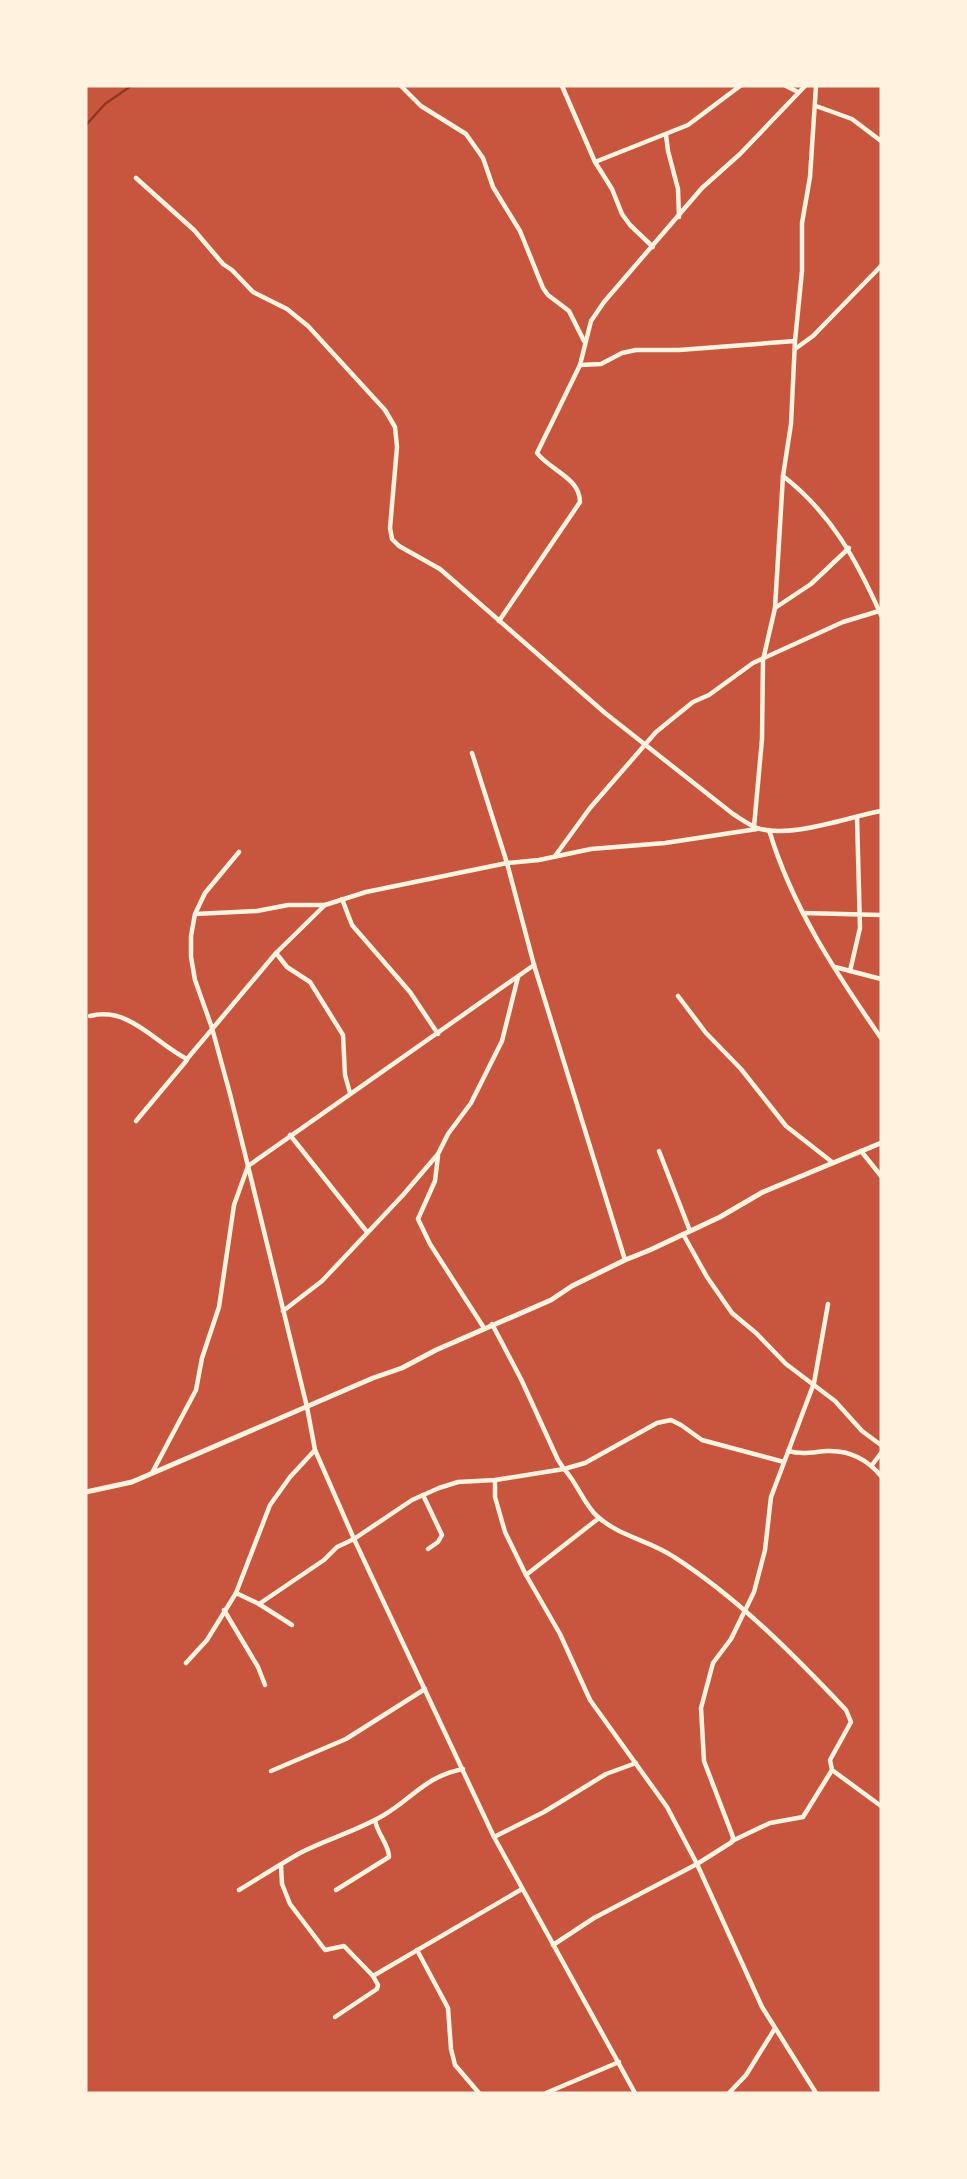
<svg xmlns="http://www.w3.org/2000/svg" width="967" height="2179" font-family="'DejaVu Sans',sans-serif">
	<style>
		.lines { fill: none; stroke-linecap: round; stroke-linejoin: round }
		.stream { stroke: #8f3625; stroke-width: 2.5 }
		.minor { stroke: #fff3e0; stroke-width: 4.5 }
		.tertiary { stroke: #fff3e0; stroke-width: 5 }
	</style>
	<rect width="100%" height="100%" fill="#c8553d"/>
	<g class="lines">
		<path class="stream" d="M86,125L105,104L131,86"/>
		<g class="minor">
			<path d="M401,86L421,106L466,134L483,158L493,187L520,231L543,288L548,295L569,311L584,341"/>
			<path d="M562,86L595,162L612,189L622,214L630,225L653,247"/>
			<path d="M786,86L798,92"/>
			<path d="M816,106L852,119L881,141"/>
			<path d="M666,135L668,151L678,189L679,217"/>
			<path d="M595,162L688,125L740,86"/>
			<path d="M136,178L194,230L223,264L232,270L253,292L287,309L308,326L385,410L395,427L397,447L390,528L392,539L399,546L440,569L605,713L733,814C741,819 749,825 757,828C790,839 848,817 881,811"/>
			<path d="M795,349L813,336L881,266"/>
			<path d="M580,365L601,364L622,353L636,350H679L795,341"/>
			<path d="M783,476C831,513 857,561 881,615"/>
			<path d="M775,608L811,584L849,548"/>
			<path d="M499,621L580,502C580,478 550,470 537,453L580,365L591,321L604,302L702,188L740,154L805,86"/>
			<path d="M472,753L507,863L534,965L625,1260"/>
			<path d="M754,827L762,739L763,660L775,608L783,476L791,424L795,341L802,271V223L810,177L816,86"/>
			<path d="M769,830C792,907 836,973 881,1038"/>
			<path d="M555,856L590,808L656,732L693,702L709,695L753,663L843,622L879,611"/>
			<path d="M342,899L352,925L410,992L438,1034"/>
			<path d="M803,913L881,915"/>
			<path d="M195,914L257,911L288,905H325L366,892L507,863L539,860L591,849L665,843L757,829"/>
			<path d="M276,953L287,967L310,982L343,1035L345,1075L350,1093"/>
			<path d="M534,965L248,1166L307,1407L315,1450L354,1539L494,1837L635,2093"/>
			<path d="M835,967L881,979"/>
			<path d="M850,971L860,928L857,817"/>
			<path d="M678,996L706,1033L741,1069L786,1126L832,1162"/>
			<path d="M90,1016C129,1006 155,1043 187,1059L276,953L325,905"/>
			<path d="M136,1121L187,1060"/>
			<path d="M290,1135L367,1232"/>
			<path d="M659,1151L690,1231"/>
			<path d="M861,1151L881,1176"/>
			<path d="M438,1156L435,1181L418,1219L430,1244L484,1328"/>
			<path d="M683,1234L707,1277L732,1313L756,1333L786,1364L835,1401L862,1431L881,1445"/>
			<path d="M283,1311L322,1281L403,1195L438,1154L448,1134L471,1103L502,1041L518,977"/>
			<path d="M788,1451C803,1455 813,1452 827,1451C850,1450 867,1459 881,1476"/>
			<path d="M784,1462L702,1440L681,1425L671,1420L657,1423L585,1463L564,1469C578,1484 584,1505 598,1517C619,1536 651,1541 674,1557C738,1598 794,1655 846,1710L851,1722L830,1760L832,1770L881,1806"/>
			<path d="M872,1465L881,1453"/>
			<path d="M153,1471L196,1390L202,1358L219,1307L234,1205L248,1166L230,1094L212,1028L195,980L191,957V936L195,914L205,893L239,852"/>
			<path d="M495,1480V1497L505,1532L526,1575L560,1634L590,1700L667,1807L697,1864L762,2007L816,2093"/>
			<path d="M423,1495L442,1535L438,1542L428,1549"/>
			<path d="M526,1575L599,1518"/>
			<path d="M236,1593L259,1604L324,1560L337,1547L354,1539L412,1500L439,1488L458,1482L495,1480L564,1469L558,1460L521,1379L492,1324"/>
			<path d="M259,1604L292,1625"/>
			<path d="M224,1610L258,1667L265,1685"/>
			<path d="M186,1663L207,1640L236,1593L270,1505L290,1477L315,1450"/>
			<path d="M271,1771L346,1739L425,1689"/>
			<path d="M494,1837L544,1812L606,1774L636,1763"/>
			<path d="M732,1841L770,1823L803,1817L832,1770"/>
			<path d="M281,1865L282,1884L290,1904L325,1950L344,1946L373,1976L522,1889"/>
			<path d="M239,1890C259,1878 279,1865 300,1853C327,1839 357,1831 384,1815C413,1798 426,1776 463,1769"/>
			<path d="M336,1890L389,1857C389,1844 377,1834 375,1820"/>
			<path d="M553,1945L594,1918L697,1864L732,1842L733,1837L704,1761L701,1708L713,1663L731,1639L754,1592L765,1550L771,1497L814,1383L828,1304"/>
			<path d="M417,1950L448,2008L451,2049L455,2065L479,2093"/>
			<path d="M335,2017L377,1989L378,1985L373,1976"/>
			<path d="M546,2093L619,2062"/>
			<path d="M729,2093L746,2075L774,2030"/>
		</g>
		<path class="tertiary" d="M86,1492L132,1482L373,1378L402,1368L436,1350L551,1300L572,1286L625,1260L650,1250L720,1217L763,1192L881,1143"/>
	</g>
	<rect width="967" height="2179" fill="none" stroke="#fff3e0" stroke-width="175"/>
</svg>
